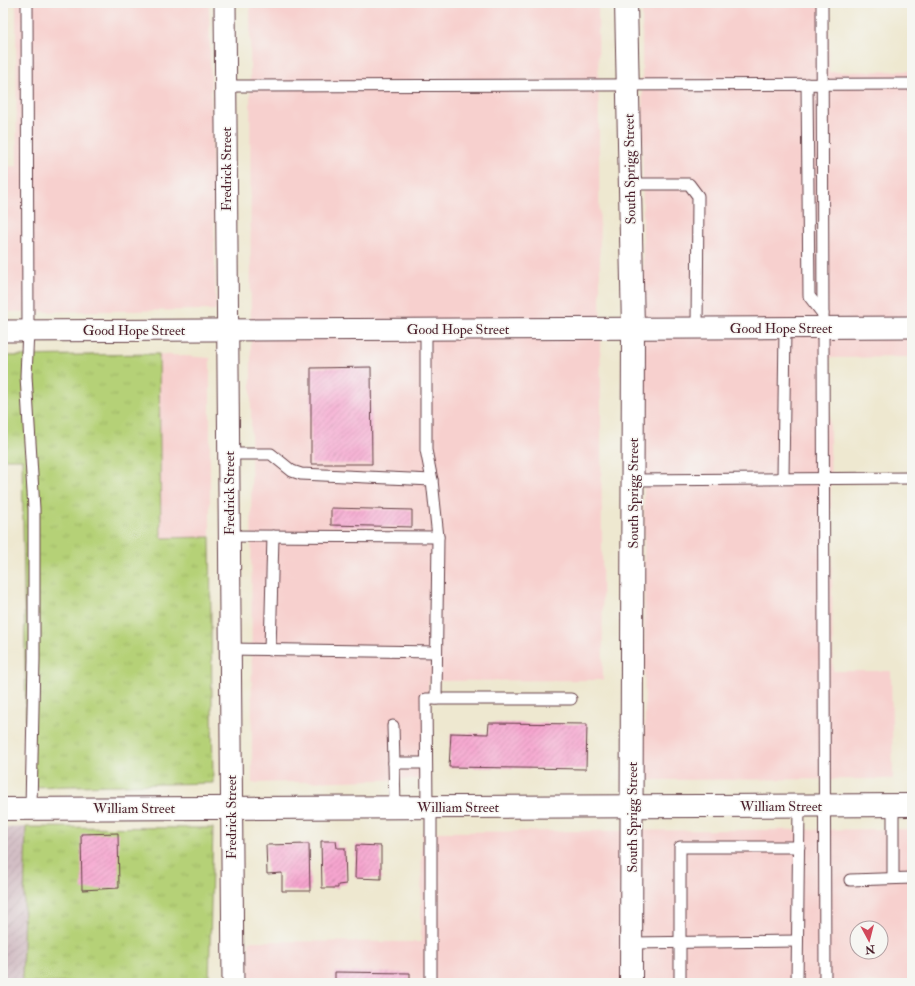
<svg xmlns="http://www.w3.org/2000/svg" width="915" height="986" font-family="'IM FELL Double Pica',serif">
	<style>
		.built { fill: #f7d0ce; fill-rule: evenodd }
		.industrial { fill: url(#industrial-furrows) }
		.grass { fill: url(#grass-tufts); stroke: #807851 }
		.building { fill: url(#building-hatch) }
		.lines { fill: none; stroke-linecap: round; stroke-linejoin: round }
		.service-casing { stroke: #633d44; stroke-width: 13 }
		.minor-casing { stroke: #633d44; stroke-width: 23 }
		.secondary-casing { stroke: #633d44; stroke-width: 24 }
		.service { stroke: #fff; stroke-width: 11 }
		.minor { stroke: #fff; stroke-width: 21 }
		.secondary { stroke: #fff; stroke-width: 22 }
		.labels { text-anchor: middle; dominant-baseline: central; stroke-width: 3; stroke-linejoin: round; paint-order: stroke }
		.street-label { font-size: 14px; fill: #4a1f2b; stroke: #f6f6f2 }
	</style>
	<defs>
		<pattern id="industrial-furrows" width="10" height="10" patternUnits="userSpaceOnUse"><rect width="10" height="10" fill="#d2bec4"/><path d="M-1 1l2-2M0 10L10 0M9 11l2-2" fill="none" stroke="#b6a3a9"/></pattern>
		<pattern id="grass-tufts" width="24" height="20" patternUnits="userSpaceOnUse"><rect width="24" height="20" fill="#b5d177"/><path d="M3 7l-1-3M5 7V3M7 7l1-3M15 17l-1-3M17 17v-4M19 17l1-3" fill="none" stroke="#9db367"/></pattern>
		<pattern id="building-hatch" width="6" height="6" patternUnits="userSpaceOnUse"><rect width="6" height="6" fill="#f6a5cf"/><path d="M-1 1l2-2M0 6l6-6M5 7l2-2" fill="none" stroke="#c986a8"/></pattern>
	</defs>
	<rect width="100%" height="100%" fill="#f6f6f2"/>
	<filter id="ink" filterUnits="userSpaceOnUse"><feTurbulence type="fractalNoise" baseFrequency=".025" numOctaves="2"/><feDisplacementMap in="SourceGraphic" scale="8" xChannelSelector="R" yChannelSelector="G"/><feConvolveMatrix kernelMatrix="1 2 1 2 8 2 1 2 1" color-interpolation-filters="sRGB"/></filter>
	<filter id="wash" filterUnits="userSpaceOnUse"><feTurbulence type="fractalNoise" baseFrequency=".012" numOctaves="4" result="noise"/><feDisplacementMap in="SourceGraphic" scale="16" xChannelSelector="R" yChannelSelector="G"/><feGaussianBlur stdDeviation="0.9" result="paint"/><feColorMatrix in="noise" values="0 0 0 0 0 0 0 0 0 0 0 0 0 0 0 0 0 1.4 0 .05"/><feComposite in="paint" operator="in"/></filter>
	<g filter="url(#wash)">
		<rect width="100%" height="100%" fill="#eee8d0"/>
		<g class="built">
			<path d="M16,3H209L216,310L3,312V167L17,166Z"/>
			<path d="M250,3H598L603,680L429,681L421,779L252,783Z"/>
			<path d="M642,3H828L829,72L912,71V357L829,358L833,671H891L893,779L645,780Z"/>
			<path d="M159,354L210,358V537L161,538Z"/>
			<path d="M912,829V983H249V941L421,942L422,832ZM857,928H881V952H857Z"/>
		</g>
		<path class="industrial" d="M26,827L22,983H3V828Z"/>
		<g class="grass">
			<path d="M159,354L161,538L210,537L213,783L27,787L22,459H3V356Z"/>
			<path d="M26,827L213,828L209,983H22Z"/>
		</g>
		<g id="blocks">
			<g class="building">
				<path d="M371,367L372,464H311V368Z"/>
				<path d="M331,508L412,510V527L331,525Z"/>
				<path d="M489,723L587,724L586,769L449,767L451,733L488,734Z"/>
				<path d="M118,833L119,888L82,890L81,834Z"/>
				<path d="M321,841H336L337,848H345L346,884L338,885V888H322Z"/>
				<path d="M309,844L310,891H282V873L267,874L266,845Z"/>
				<path d="M356,845L381,846V879L355,878Z"/>
				<path d="M335,972L410,973V983H335Z"/>
			</g>
		</g>
	</g>
	<g filter="url(#ink)">
		<use href="#blocks" fill-opacity="0" stroke="#633d44" stroke-width="1"/>
		<g class="lines">
			<g class="service-casing">
				<g id="service">
					<path d="M27,3L28,330L26,376L34,509V659L31,808"/>
					<path d="M822,3C825,330 822,656 825,983"/>
					<path d="M807,84L809,296L823,314"/>
					<path d="M226,86L912,84"/>
					<path d="M630,184H689L698,196L697,328"/>
					<path d="M426,329V450L432,480L438,537L436,699"/>
					<path d="M228,454H271L292,471L301,474L432,480"/>
					<path d="M783,478L785,328"/>
					<path d="M633,480L912,478"/>
					<path d="M229,536L438,537"/>
					<path d="M230,649L436,652"/>
					<path d="M270,650L273,536"/>
					<path d="M393,726L394,763H426"/>
					<path d="M394,763L395,807"/>
					<path d="M427,807L426,699H571"/>
					<path d="M893,878V805"/>
					<path d="M850,880L912,878"/>
					<path d="M632,943L797,941"/>
					<path d="M431,983V807"/>
					<path d="M680,983V847H799"/>
					<path d="M797,983L799,806"/>
				</g>
			</g>
			<g class="minor-casing">
				<g id="minor">
					<path d="M225,3L233,983"/>
					<path d="M3,331L912,327"/>
				</g>
			</g>
			<g class="secondary-casing">
				<g id="secondary">
					<path d="M626,3L633,328L631,983"/>
					<path d="M3,809L912,805"/>
				</g>
			</g>
			<use href="#service" class="service"/>
			<use href="#minor" class="minor"/>
			<use href="#secondary" class="secondary"/>
		</g>
	</g>
	<g class="labels">
		<g class="street-label">
			<text transform="translate(226 169) rotate(-90)">Fredrick Street</text>
			<text transform="translate(630 169) rotate(-91)">South Sprigg Street</text>
			<text x="781" y="328">Good Hope Street</text>
			<text x="458" y="329">Good Hope Street</text>
			<text x="134" y="330">Good Hope Street</text>
			<text transform="translate(229 493) rotate(-90)">Fredrick Street</text>
			<text transform="translate(633 493) rotate(-90)">South Sprigg Street</text>
			<text x="781" y="806">William Street</text>
			<text x="458" y="807">William Street</text>
			<text x="134" y="808">William Street</text>
			<text transform="translate(231 817) rotate(-90)">Fredrick Street</text>
			<text transform="translate(632 817) rotate(-90)">South Sprigg Street</text>
		</g>
	</g>
	<rect width="915" height="986" fill="none" stroke="#f6f6f2" stroke-width="16"/>
	<g transform="translate(869 940) rotate(173)"><circle r="19" fill="#f6f6f2" stroke="#b1a0a2"/>
	<path d="M0-3L7 15L0 10L-7 15Z" fill="#d1495b"/>
	<text y="-6" font-size="11" font-weight="bold" text-anchor="middle" fill="#4a1f2b">N</text>
	</g>
</svg>
